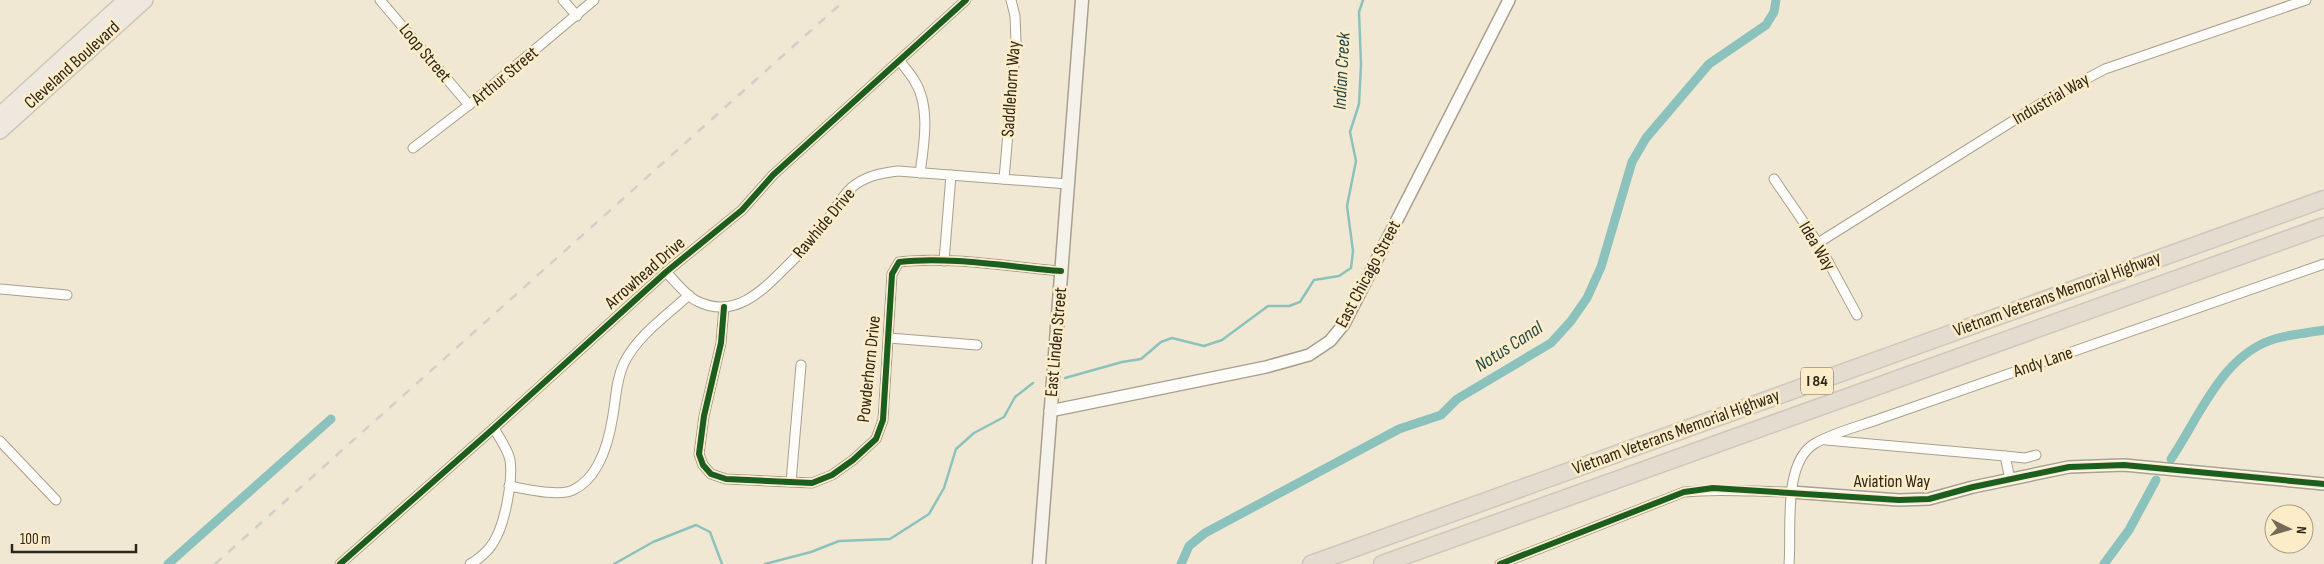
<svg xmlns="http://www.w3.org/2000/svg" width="2324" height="564" font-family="'Sofia Sans Condensed',sans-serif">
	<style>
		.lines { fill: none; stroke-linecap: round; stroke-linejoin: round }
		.stream { stroke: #8cc2bd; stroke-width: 2.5 }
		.canal { stroke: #8cc2bd; stroke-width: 9 }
		.minor-casing { stroke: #a7a091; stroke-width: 11 }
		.tertiary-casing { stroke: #a7a091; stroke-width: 14 }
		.secondary-casing { stroke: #a7a091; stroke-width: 15 }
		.primary-casing { stroke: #ccc8be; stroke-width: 18 }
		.motorway-casing { stroke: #ccc8be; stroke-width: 19 }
		.minor { stroke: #fdfcf9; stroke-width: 9 }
		.tertiary { stroke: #fdfcf9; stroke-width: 11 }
		.secondary { stroke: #f5f2ec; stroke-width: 12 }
		.primary { stroke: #eee8df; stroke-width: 15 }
		.motorway { stroke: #e4dccf; stroke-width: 16 }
		.rail { stroke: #d2cfca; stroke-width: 2.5; stroke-dasharray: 9 9; stroke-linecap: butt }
		.cycleway-casing { stroke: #fdecc8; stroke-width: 9 }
		.cycleway { stroke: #1b5e20; stroke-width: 6 }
		.labels { text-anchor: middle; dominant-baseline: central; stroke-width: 5; stroke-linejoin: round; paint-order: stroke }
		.shield { fill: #fdecc8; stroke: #6b624e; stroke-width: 1 }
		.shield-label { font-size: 16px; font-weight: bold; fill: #2d2719 }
		.street-label { font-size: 18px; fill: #2d2719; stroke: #fdecc8 }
		.water-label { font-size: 19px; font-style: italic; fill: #22494a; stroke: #fdecc8 }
	</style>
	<rect width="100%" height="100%" fill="#f1e8d4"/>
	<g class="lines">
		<g class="stream">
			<path d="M1065,378L1122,362L1141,359L1161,342L1172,338L1204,346L1222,340L1268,306H1289L1300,302L1314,280L1339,276L1351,268L1353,251L1347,206L1356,161L1350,132L1359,104L1361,65L1359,12L1363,0"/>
			<path d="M614,564L653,542L696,525L710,532L722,564"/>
			<path d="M765,564L811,552L839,541L890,539L929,514L944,488L956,449L974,433L1004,417L1015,397L1033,383"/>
		</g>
		<g class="canal">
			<path d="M2171,459C2200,416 2223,352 2278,338C2293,334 2309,333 2324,330"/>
			<path d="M168,564L331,419"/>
			<path d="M1181,564L1189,546L1205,533L1399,429L1441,415L1457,399L1551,343L1571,321L1587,298L1601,267L1632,162L1646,138L1709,64L1766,25L1774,12L1776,0"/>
			<path d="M2104,564L2129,530L2156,480"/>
		</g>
		<g class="minor-casing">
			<g id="minor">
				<path d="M380,0L469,105"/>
				<path d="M563,0L577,16"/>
				<path d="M900,61C904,67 910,73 914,80C931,106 924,144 920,173"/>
				<path d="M413,148L469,105L594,0"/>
				<path d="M1004,179L1016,42L1015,16L1011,0"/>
				<path d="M1774,179L1818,243L1857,315"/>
				<path d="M1818,243L2048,99L2105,69L2306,0"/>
				<path d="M944,261L951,175"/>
				<path d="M666,272C675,281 686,296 697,301C736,321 765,288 791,262C801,252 812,242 820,231C830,218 839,199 851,188C865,176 881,173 898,171L1068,184"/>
				<path d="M0,289L67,295"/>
				<path d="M724,307L721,343L704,416L699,454L703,465L711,474L726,479L812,483L832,475L853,460L876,439L883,420L892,274L899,262C950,256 1010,267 1061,271"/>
				<path d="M889,338L977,345"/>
				<path d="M1826,440L2005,456L2025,458L2036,455"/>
				<path d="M0,441L56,500"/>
				<path d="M2005,456L2010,479"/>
				<path d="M791,482L801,365"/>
				<path d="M509,486C526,489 558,497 573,490C599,478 609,441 613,415C616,398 616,380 624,363C638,335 666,316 689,295"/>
				<path d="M340,564L494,428L666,272L742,210L773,175L966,0"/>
				<path d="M470,564C478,560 489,550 493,543C505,525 513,480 510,460C508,449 499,438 494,428"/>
				<path d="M1500,564L1684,492C1720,488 1755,492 1791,492"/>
				<path d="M1789,564C1792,532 1782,464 1814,444C1834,432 1861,426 1882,418L2324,264"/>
			</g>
		</g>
		<g class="tertiary-casing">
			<g id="tertiary">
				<path d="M1050,411L1266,367L1309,355L1330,341L1344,324L1509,0"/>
				<path d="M1791,492L1899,500L1929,499L1973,487L2069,467L2124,465L2324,484"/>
			</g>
		</g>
		<g class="secondary-casing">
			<path id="secondary" d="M1039,564L1082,0"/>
		</g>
		<g class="primary-casing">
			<g id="primary">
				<path d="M0,115L126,0"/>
				<path d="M0,131L145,0"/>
			</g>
		</g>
		<g class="motorway-casing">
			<g id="motorway">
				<path d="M1311,564L2324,199"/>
				<path d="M1382,564L2324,226"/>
			</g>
		</g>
		<use href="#minor" class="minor"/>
		<use href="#tertiary" class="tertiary"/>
		<use href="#secondary" class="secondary"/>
		<use href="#primary" class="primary"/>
		<use href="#motorway" class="motorway"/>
		<path class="rail" d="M215,564L845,0"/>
		<g class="cycleway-casing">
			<g id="cycleway">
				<path d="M724,307L721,343L704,416L699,454L703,465L711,474L726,479L812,483L832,475L853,460L876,439L883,420L892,274L899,262C950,256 1010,267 1061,271"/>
				<path d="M340,564L494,428L666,272L742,210L773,175L966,0"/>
				<path d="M1500,564L1684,492L1713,488L1899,500L1929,499L1973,487L2069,467L2124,465L2324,484"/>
			</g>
		</g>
		<use href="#cycleway" class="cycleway"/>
	</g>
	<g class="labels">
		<rect class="shield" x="1801" y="367.5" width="32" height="27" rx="4"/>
		<g class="shield-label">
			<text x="1817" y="381">I 84</text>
		</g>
		<g class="street-label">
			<text transform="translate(425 53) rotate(50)">Loop Street</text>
			<text transform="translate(72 65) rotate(-42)">Cleveland Boulevard</text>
			<text transform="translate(505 76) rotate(-40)">Arthur Street</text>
			<text transform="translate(1011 89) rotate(-86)">Saddlehorn Way</text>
			<text transform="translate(2051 99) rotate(-30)">Industrial Way</text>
			<text transform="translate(824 223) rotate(-50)">Rawhide Drive</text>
			<text transform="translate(1817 246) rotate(59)">Idea Way</text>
			<text transform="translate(645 273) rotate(-41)">Arrowhead Drive</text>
			<text transform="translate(1368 274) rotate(-62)">East Chicago Street</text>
			<text transform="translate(2057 294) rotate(-20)">Vietnam Veterans Memorial Highway</text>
			<text transform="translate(1056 342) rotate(-85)">East Linden Street</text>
			<text transform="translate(2043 362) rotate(-19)">Andy Lane</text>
			<text transform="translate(869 369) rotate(-84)">Powderhorn Drive</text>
			<text transform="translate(1676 432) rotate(-20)">Vietnam Veterans Memorial Highway</text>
			<text x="1892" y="481">Aviation Way</text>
		</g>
		<g class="water-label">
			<text transform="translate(1342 71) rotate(-87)">Indian Creek</text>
			<text transform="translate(1509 347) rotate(-33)">Notus Canal</text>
		</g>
	</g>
	<g transform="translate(2289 529) rotate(95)"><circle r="24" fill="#fdecc8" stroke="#aa9d82"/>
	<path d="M0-4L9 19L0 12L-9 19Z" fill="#726b5a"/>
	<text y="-8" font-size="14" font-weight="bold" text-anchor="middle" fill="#2d2719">N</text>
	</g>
	<path d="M12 544v8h124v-8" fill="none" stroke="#2d2719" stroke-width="2.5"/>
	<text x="20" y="544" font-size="15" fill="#2d2719" stroke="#fdecc8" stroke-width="4" paint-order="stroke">100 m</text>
</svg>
